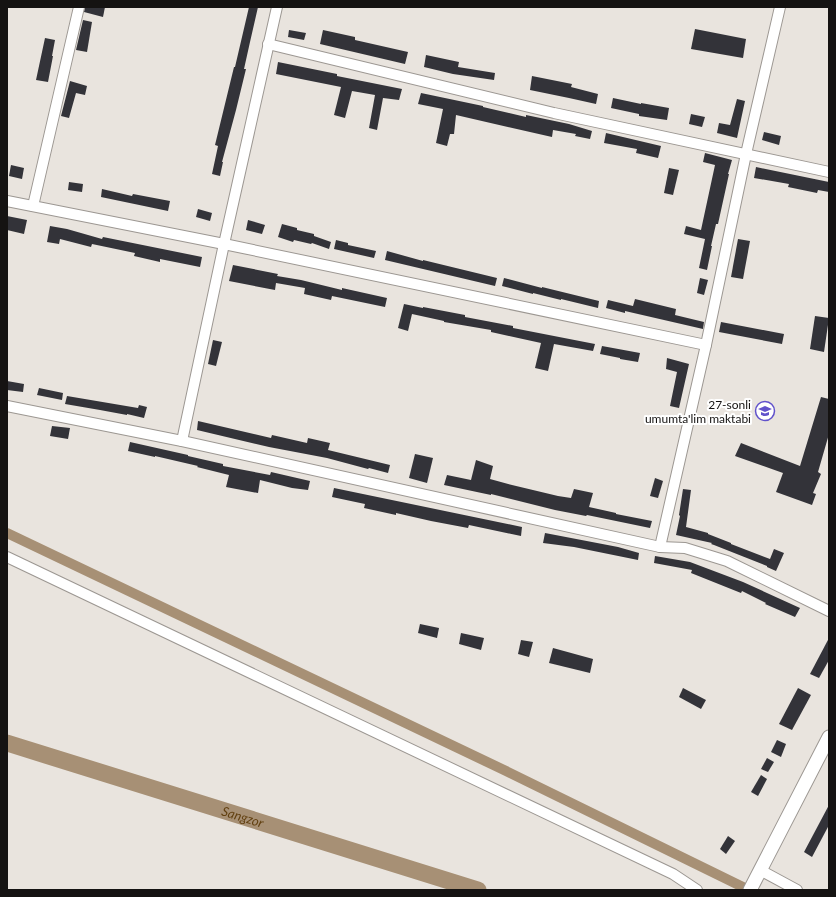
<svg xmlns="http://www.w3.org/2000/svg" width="836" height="897" font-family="Lato,sans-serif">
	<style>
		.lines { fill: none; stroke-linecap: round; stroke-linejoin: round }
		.canal { stroke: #a79075; stroke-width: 10 }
		.river { stroke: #a79075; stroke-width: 17 }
		.building { fill: #333339 }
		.minor-casing { stroke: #9c9792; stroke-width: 12 }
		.major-casing { stroke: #9c9792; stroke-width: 15 }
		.minor { stroke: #fff; stroke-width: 10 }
		.major { stroke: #fff; stroke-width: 13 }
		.labels { text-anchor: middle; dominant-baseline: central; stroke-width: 4; stroke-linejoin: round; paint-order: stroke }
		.poi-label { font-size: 12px; fill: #151312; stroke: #fff; text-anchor: end }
		.water-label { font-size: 13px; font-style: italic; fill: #624011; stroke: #fff }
	</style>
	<rect width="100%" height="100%" fill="#e9e4de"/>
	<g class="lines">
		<path class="canal" d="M7,533L504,770L749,890"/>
		<path class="river" id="s1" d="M7,743L478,890"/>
	</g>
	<g class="building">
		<path d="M85,7H105L103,17L84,12Z"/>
		<path d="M249,7H258L250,42L244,69H246L236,110L222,162H223L220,176L212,174L218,146L215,145L234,67H235Z"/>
		<path d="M83,20L92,22L87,52L76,50Z"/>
		<path d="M695,29L746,39L743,58L691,49Z"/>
		<path d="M289,30L306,33L304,40L288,37Z"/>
		<path d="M323,30L355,37V40L408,52L405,64L320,44Z"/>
		<path d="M45,38L55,40L52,56H53L48,82L36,80Z"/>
		<path d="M426,55L459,62L458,67L495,73L494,80L453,74L424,67Z"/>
		<path d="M278,62L337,74V76L402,89L399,100L383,98L377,130L369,128L375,95L352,91L345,118L334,115L341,87L276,74Z"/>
		<path d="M532,76L572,84L571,87L598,94L596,104L569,98L530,90Z"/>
		<path d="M70,81L87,86L85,95L76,93L69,118L61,116Z"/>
		<path d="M421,93L483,106V107L526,117V115L569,124L592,131L590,139L575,136L576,134L553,130L552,137L456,115L454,134H450L447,146L436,143L443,109L418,104Z"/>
		<path d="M613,98L641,104V103L669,108L667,120L639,116V114L611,108Z"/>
		<path d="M737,99L745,101L737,138L717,133L719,123L730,125Z"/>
		<path d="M691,114L705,117L702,127L689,124Z"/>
		<path d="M764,132L781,136L779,145L762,140Z"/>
		<path d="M606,133L661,146L658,158L636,153L637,149L604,143Z"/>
		<path d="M705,153L732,160L728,174H729L718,224H716L711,246H712L707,270L699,268L705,239L684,234L686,226L701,230L715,165L703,162Z"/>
		<path d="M11,165L24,168L22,179L9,176Z"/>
		<path d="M756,167L829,182V192L818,190L817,193L788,187L789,184L754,178Z"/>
		<path d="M669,168L679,170L673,195L664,193Z"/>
		<path d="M69,182L83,184L82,192L68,190Z"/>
		<path d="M102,189L132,196L133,194L170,201L168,211L101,197Z"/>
		<path d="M198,209L212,213L210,221L196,217Z"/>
		<path d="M7,216L27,220L24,234L7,230Z"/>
		<path d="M248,220L265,225L262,234L246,230Z"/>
		<path d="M282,224L297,228V230L314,234V236L331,242L329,249L312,243L311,244L294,240L293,242L278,237Z"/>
		<path d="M50,226L67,229L102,239L103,237L202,257L200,267L160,259V262L134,256L135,253L92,244L91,247L60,239L59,244L47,242Z"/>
		<path d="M738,239L750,241L743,279L731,277Z"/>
		<path d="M336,240L348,243V245L376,251L374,258L334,249Z"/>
		<path d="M387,251L423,261V260L497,278L495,286L385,260Z"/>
		<path d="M233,265L278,274L277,276L301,280L342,290V288L387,298L385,307L332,296L331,300L304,294L305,288L276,283L275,290L229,281Z"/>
		<path d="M504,278L542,288V287L599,301L598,308L561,299V300L533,293V294L502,286Z"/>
		<path d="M700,278L708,280L704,295L697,293Z"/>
		<path d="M635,299L676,309L675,315L704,322L703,329L625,311V313L606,308L608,300L633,306Z"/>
		<path d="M404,304L423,308V307L465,315V317L513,326V328L595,344L593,351L554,344L548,371L535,368L541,343L491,332V330L444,322V321L412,314L408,331L398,328Z"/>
		<path d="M815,316L829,318L824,352L810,349Z"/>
		<path d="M721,322L784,334L782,344L719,332Z"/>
		<path d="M213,340L222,342L216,366L208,364Z"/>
		<path d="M602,346L640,353L638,362L620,359V358L600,354Z"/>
		<path d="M667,358L689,364L679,408L670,406L677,372L666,369Z"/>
		<path d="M7,381L24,384L23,392L7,390Z"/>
		<path d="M39,388L63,393L62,400L37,395Z"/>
		<path d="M67,396L138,408L139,405L147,407L144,418L127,414V415L100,410L65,404Z"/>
		<path d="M821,397L829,399V434L818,472L821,474L813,493L816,494L812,505L776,492L783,473L735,456L741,443L800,466Z"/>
		<path d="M198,421L271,438L272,435L307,443L308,438L330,443L328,450L390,465L388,473L369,468L368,469L327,458L269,447L197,430Z"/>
		<path d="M52,426L70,428L68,439L50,436Z"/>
		<path d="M130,442L188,455V456L223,464V466L270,475L271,472L310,481L308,490L292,488L260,480L258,493L226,487L229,475L197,467L198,466L155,456V457L128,451Z"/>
		<path d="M415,454L433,458L427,483L409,478Z"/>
		<path d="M476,460L493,466L490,479L512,485L558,496L571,498L574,489L593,493L589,507L616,513V514L652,521L650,528L587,515L586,516L555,510L491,494V495L444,485L447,475L471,480Z"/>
		<path d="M655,478L663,481L658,498L650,496Z"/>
		<path d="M334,488L522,527L521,536L469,525L468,528L431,521L396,513V515L364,508L365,504L332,497Z"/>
		<path d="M683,489L691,490L686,527L708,533V534L731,543V544L770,559L774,549L784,553L776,571L767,567V566L714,545L711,544L712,543L676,535L680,516L679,515Z"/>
		<path d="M545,533L618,547L639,553L638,560L574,547L543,543Z"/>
		<path d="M655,556L690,562L743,582L800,608L795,617L765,604L766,603L742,591L741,593L691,573L692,570L654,563Z"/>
		<path d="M420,624L439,628L437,638L418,633Z"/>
		<path d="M461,633L484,638L481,650L459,644Z"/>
		<path d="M829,638V660L819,678L810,674Z"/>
		<path d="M521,640L533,642L529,657L518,654Z"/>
		<path d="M553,648L593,659L590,673L549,663Z"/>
		<path d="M683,688L706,700L701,709L679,697Z"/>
		<path d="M798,688L811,695L792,730L779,724Z"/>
		<path d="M777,740L786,744L781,757L771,752Z"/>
		<path d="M767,758L774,762L768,772L761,769Z"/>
		<path d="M761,775L767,779L758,796L751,792Z"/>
		<path d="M829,805V825L812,857L804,852Z"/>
		<path d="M728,836L735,841L726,854L720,849Z"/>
	</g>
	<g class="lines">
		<g class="minor-casing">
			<g id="minor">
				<path d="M268,44L554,113L829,172"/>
				<path d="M7,201L224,244L706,345"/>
				<path d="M33,206L79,7"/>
				<path d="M7,406L182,441L660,547L685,548L727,561L829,611"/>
				<path d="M182,441L224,244L277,7"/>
				<path d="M660,547L706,345L746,154L780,7"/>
				<path d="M7,557L673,874L697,890"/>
				<path d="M760,870L797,890"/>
			</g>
		</g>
		<g class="major-casing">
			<path id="major" d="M750,890L829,737"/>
		</g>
		<use href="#minor" class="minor"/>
		<use href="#major" class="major"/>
	</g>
	<defs>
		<g id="school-ring" transform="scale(1)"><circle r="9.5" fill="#fff" stroke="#6152cb" stroke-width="1.5"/><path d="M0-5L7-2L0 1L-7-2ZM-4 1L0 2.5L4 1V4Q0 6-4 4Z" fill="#6152cb"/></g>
	</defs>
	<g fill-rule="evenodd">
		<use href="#school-ring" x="765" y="411"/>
	</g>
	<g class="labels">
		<g class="poi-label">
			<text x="751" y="404">27-sonli<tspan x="751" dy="14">umumta'lim maktabi</tspan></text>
		</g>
		<g class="water-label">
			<text stroke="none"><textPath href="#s1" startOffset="247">Sangzor</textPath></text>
		</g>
	</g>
	<rect width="836" height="897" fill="none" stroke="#151312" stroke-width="16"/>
</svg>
